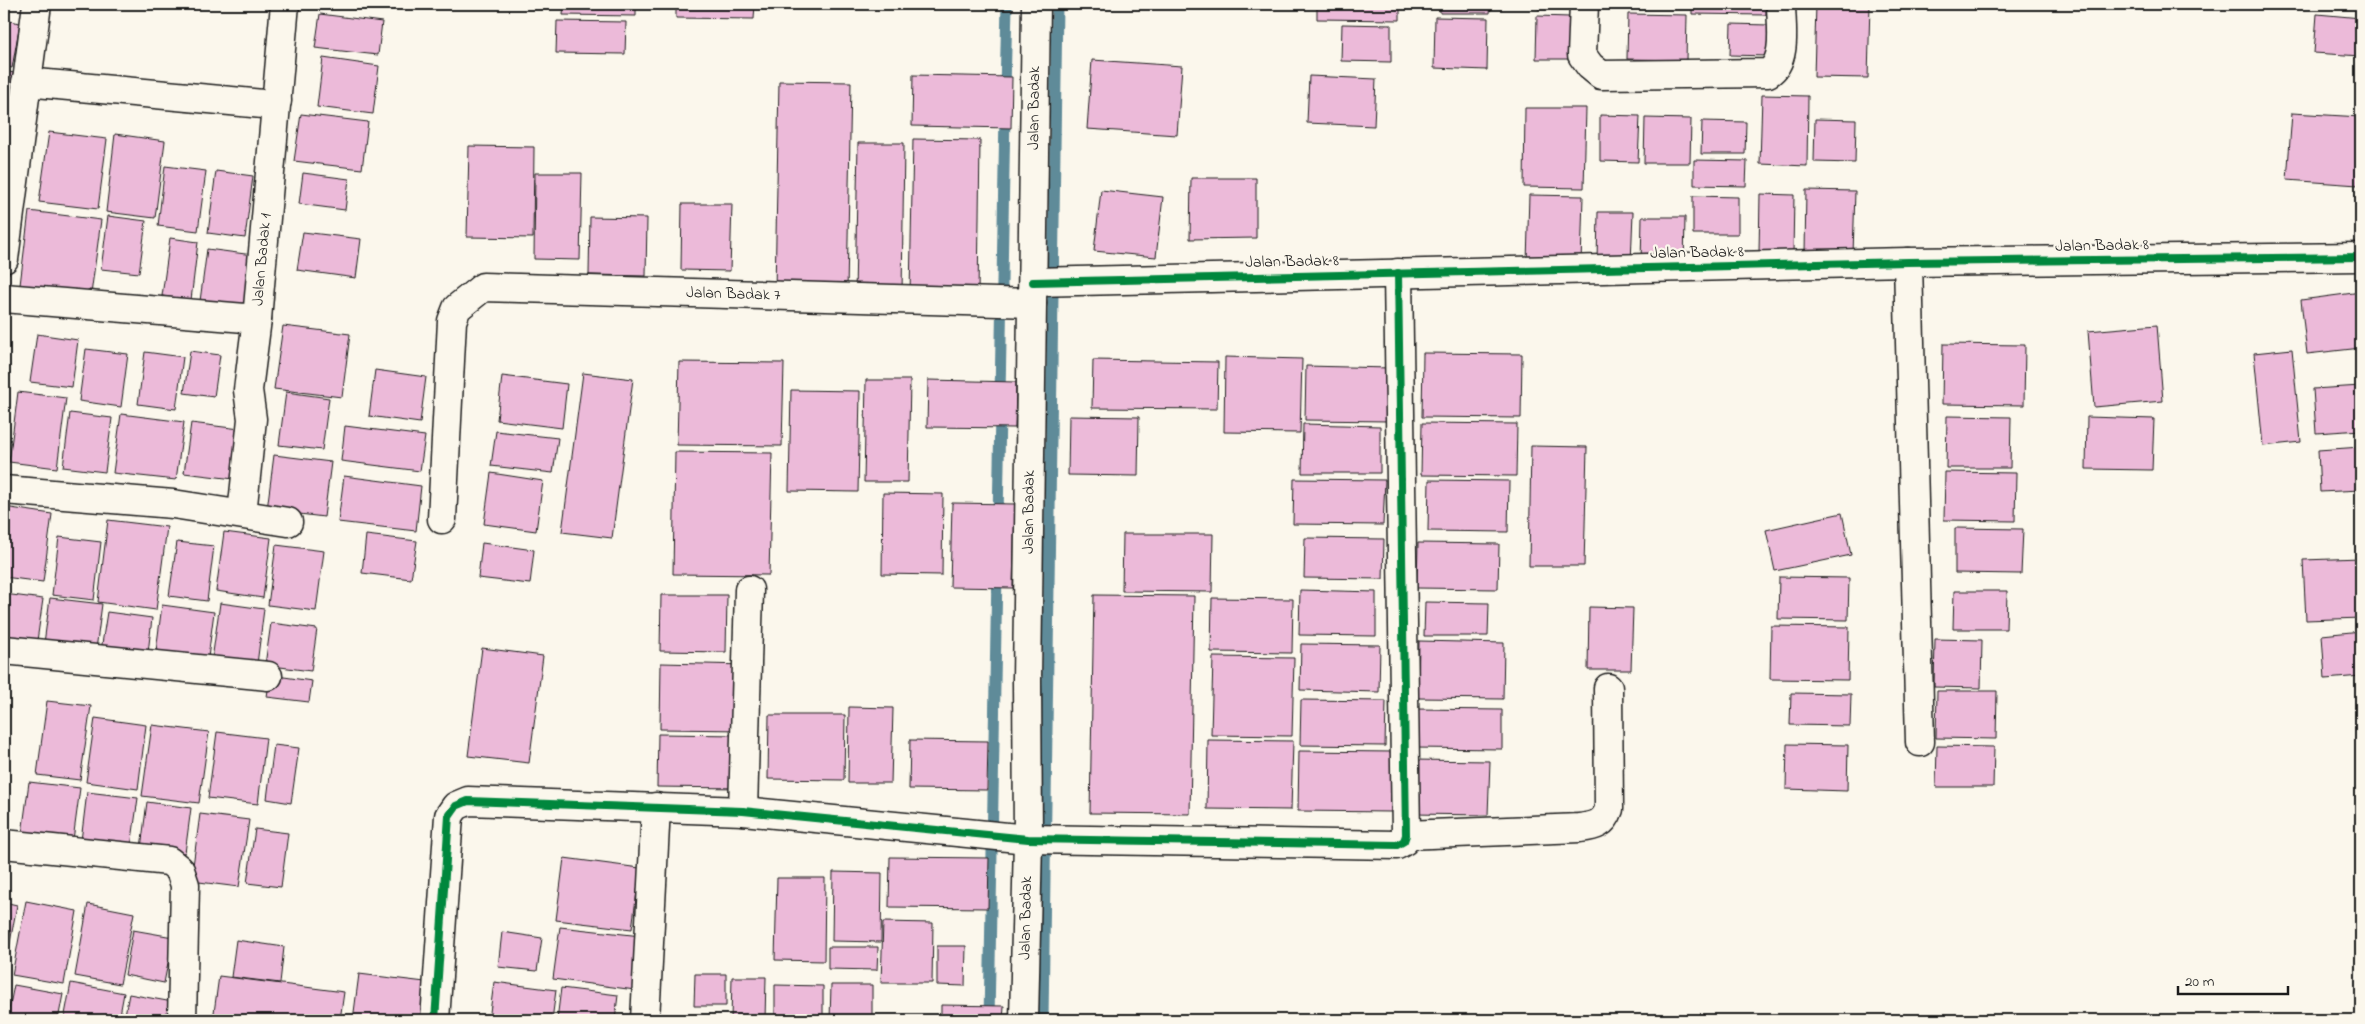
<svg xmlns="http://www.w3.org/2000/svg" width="2365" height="1024" font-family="'Indie Flower',sans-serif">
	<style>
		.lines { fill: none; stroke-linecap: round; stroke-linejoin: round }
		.stream { stroke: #5f8b99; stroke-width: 11 }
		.building { fill: #ecbad9; stroke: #1c1c1c }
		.street-casing { stroke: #1c1c1c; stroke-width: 31 }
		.street { stroke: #fbf7ec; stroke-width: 28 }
		.cycleway-casing { stroke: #fbf7ec; stroke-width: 11 }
		.cycleway { stroke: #00873e; stroke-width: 8 }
		.labels { text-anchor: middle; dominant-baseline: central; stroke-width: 4.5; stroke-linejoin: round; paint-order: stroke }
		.street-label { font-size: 16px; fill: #1c1c1c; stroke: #fbf7ec }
	</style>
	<rect width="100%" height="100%" fill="#fbf7ec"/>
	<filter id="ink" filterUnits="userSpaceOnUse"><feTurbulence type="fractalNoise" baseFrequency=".02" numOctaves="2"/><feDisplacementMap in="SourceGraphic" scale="10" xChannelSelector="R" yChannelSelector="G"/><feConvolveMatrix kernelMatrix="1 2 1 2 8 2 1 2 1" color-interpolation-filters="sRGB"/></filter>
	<g filter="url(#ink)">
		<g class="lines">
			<g class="stream">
				<path d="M1005,91L1007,4"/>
				<path d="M1000,396L1005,112"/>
				<path d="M998,519L1000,412"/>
				<path d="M989,1020L997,572"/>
				<path d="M1043,1020L1057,4"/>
			</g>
		</g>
		<g class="building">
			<path d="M331,4H388L387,11Z"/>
			<path d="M564,4H636V16L563,15Z"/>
			<path d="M676,4H755L754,19L676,18Z"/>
			<path d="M1317,4H1400V20L1317,19Z"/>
			<path d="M1440,4H1491L1490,13H1440Z"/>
			<path d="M1538,4H1581V10L1538,9Z"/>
			<path d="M1629,4H1684V7L1628,6Z"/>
			<path d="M1692,4H1766V15L1692,14Z"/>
			<path d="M1816,4H1870L1868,78L1814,77Z"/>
			<path d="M320,14L382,22L378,55L315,48Z"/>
			<path d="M1628,14L1687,15L1686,60L1627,59Z"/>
			<path d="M2317,14L2361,18V56L2314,53Z"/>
			<path d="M1537,16L1570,17L1569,59H1536Z"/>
			<path d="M1435,17L1488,18L1487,70L1434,68Z"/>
			<path d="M4,20L20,23L12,68L4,66Z"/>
			<path d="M557,21L626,22L625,54L556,53Z"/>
			<path d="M1342,24L1391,25V62L1341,61Z"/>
			<path d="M1731,24L1768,25V56L1730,55Z"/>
			<path d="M323,58L379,66L373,114L317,107Z"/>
			<path d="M1092,60L1182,66L1177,135L1087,129Z"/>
			<path d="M4,71L14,73L4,123Z"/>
			<path d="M913,75L1012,77L1011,128L912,126Z"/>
			<path d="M1309,76L1376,79L1374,126L1307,123Z"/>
			<path d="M779,81L851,82L847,291L775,290Z"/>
			<path d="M1762,95L1808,96L1807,166L1760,164Z"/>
			<path d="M1525,108H1586L1584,188L1524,187Z"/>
			<path d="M2292,113L2361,117L2358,185L2287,180Z"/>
			<path d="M301,114L368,122L362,169L294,161Z"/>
			<path d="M1600,115L1640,116L1638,162L1600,161Z"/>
			<path d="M1645,118L1691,119L1690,163H1644Z"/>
			<path d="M1815,119L1856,120L1855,163L1814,162Z"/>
			<path d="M1702,121L1746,122L1745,154H1701Z"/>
			<path d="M49,132L107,139L98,209L39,202Z"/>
			<path d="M115,134L165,141L155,218L106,212Z"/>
			<path d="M913,139L980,140L978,295L910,294Z"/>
			<path d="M858,143H904L902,294H855Z"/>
			<path d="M469,146L534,147L533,238L467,237Z"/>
			<path d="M1694,160L1747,161L1746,186L1694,185Z"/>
			<path d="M165,166L206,171L198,231L158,226Z"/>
			<path d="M216,171L253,176L245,238L208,233Z"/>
			<path d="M303,173L349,179L345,210L299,204Z"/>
			<path d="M535,173H582L580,260L534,259Z"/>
			<path d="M1191,178H1256V238L1190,239Z"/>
			<path d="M1101,190L1163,197L1156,257L1094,251Z"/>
			<path d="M1806,190L1855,191L1853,254H1805Z"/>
			<path d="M1760,194L1794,195L1793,253H1759Z"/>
			<path d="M1529,195L1583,196L1581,263L1527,262Z"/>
			<path d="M1693,196L1738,197V234H1693Z"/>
			<path d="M682,204H732L730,271L681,270Z"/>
			<path d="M29,211L101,220L91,294L20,285Z"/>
			<path d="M1598,212H1633L1631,263L1597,262Z"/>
			<path d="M108,216L146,221L139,273L101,269Z"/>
			<path d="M590,217L647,218L646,276L589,275Z"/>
			<path d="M1642,217H1685L1684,265H1641Z"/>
			<path d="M303,232L361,239L356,278L297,270Z"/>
			<path d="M170,238L198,242L191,300L162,296Z"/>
			<path d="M207,249L253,255L246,307L200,301Z"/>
			<path d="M2361,292V348L2307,354L2301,300Z"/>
			<path d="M2157,325L2163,401L2094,407L2088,331Z"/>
			<path d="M283,326L350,334L342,397L274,389Z"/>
			<path d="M37,334L78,340L72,387L30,382Z"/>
			<path d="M1943,344L2025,345L2024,405L1942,404Z"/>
			<path d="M86,349L128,354L121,407L79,401Z"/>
			<path d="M2292,349L2301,442L2263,446L2254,353Z"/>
			<path d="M190,351L220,355L214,397L184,393Z"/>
			<path d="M145,352L183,357L176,409L138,404Z"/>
			<path d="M1423,353L1522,354L1521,418L1422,417Z"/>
			<path d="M1225,357L1302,359L1300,433L1224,432Z"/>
			<path d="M1093,360L1218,362L1217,409L1092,408Z"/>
			<path d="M679,362L784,363L782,446L677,445Z"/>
			<path d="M1306,366L1390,368L1389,421L1305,420Z"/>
			<path d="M375,370L426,377L420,423L369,416Z"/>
			<path d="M583,373L633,379L612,538L562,532Z"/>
			<path d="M502,376L567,384L562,428L497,420Z"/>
			<path d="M866,380H910L908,482H864Z"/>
			<path d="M928,380L1016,382L1015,428L927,427Z"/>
			<path d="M2361,386V430L2316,433L2313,389Z"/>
			<path d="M791,390L860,391L858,492L789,491Z"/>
			<path d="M18,392L66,398L57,468L9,462Z"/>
			<path d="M286,392L329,398L322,450L279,445Z"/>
			<path d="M70,413L112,418L105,472L63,467Z"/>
			<path d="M121,414L184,422L176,480L113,473Z"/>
			<path d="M1069,416L1139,417L1138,476L1068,475Z"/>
			<path d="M1947,416L2011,417L2010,468H1946Z"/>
			<path d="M2087,417L2154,419L2152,470L2086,469Z"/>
			<path d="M191,423L240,429L234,479L184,473Z"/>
			<path d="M1422,423L1517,424L1516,476L1421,475Z"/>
			<path d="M1303,424L1380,426V473H1302Z"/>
			<path d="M345,426L425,436L420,471L341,461Z"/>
			<path d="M496,431L558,438L553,473L491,466Z"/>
			<path d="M1531,446L1587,447L1584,566H1529Z"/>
			<path d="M2361,447V490L2320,492L2318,450Z"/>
			<path d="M675,452L772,453L769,575L673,574Z"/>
			<path d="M274,455L331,462L324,517L267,510Z"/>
			<path d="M1945,472L2016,473L2015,521L1944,520Z"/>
			<path d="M491,473L543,481L536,531L484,524Z"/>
			<path d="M344,476L421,486L416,531L338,522Z"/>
			<path d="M1294,479L1385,480L1383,525L1293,524Z"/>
			<path d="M1429,480L1509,481L1508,532L1428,531Z"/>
			<path d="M883,493L943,494L942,575L882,574Z"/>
			<path d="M952,503L1015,504L1013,588L950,587Z"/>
			<path d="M4,507L52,514L43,582L4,577Z"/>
			<path d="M1842,513L1851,555L1775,571L1766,530Z"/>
			<path d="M108,520L167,527L156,610L98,602Z"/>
			<path d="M1955,528L2023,529L2021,574L1955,573Z"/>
			<path d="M224,532L271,538L263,598L216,591Z"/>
			<path d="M1123,534H1213L1212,592L1122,591Z"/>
			<path d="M366,535L417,541L411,579L362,573Z"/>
			<path d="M59,537L101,542L94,600L52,595Z"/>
			<path d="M1305,538L1384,539L1383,579L1304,578Z"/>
			<path d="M177,542L214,546L207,601L169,596Z"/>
			<path d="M482,543L534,550L530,584L478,578Z"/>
			<path d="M1418,543L1499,544L1498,589L1417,588Z"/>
			<path d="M276,545L324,551L316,611L268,605Z"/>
			<path d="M2361,558V618L2306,620L2303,560Z"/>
			<path d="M1779,577L1849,578L1848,620L1778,619Z"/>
			<path d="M1300,590L1376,592V636L1299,635Z"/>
			<path d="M1954,591H2007L2006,629H1953Z"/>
			<path d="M4,594L43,599L36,648L4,644Z"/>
			<path d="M661,595H727L726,652L660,651Z"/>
			<path d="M1094,595L1194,596L1190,814L1090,813Z"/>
			<path d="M50,598L102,604L95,657L43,651Z"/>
			<path d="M1212,598L1293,599L1292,653L1211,652Z"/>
			<path d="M1425,602L1489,603L1488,636H1424Z"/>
			<path d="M220,603L264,609L256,672L211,667Z"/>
			<path d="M162,605L214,612L207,665L155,659Z"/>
			<path d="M1589,607L1633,608L1631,670H1588Z"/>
			<path d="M107,612L152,618L147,662L100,657Z"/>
			<path d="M271,623L317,629L311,671L265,665Z"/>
			<path d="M1771,626L1849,627L1848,680L1770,679Z"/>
			<path d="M2361,631V676L2325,679L2322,635Z"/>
			<path d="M1935,639L1982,640L1981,688L1934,687Z"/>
			<path d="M1419,641L1504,643L1503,699L1418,698Z"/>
			<path d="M1301,644L1380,645L1379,692L1300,690Z"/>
			<path d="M482,648L543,656L529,763L468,756Z"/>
			<path d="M1213,657L1294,658L1292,736L1211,735Z"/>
			<path d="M661,663L747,665L745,730L660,729Z"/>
			<path d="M270,675L312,681L309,702L267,697Z"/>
			<path d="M1937,691H1997L1996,739L1936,738Z"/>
			<path d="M1791,693L1851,694L1850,726L1790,725Z"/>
			<path d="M1301,700L1386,701L1385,746L1300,745Z"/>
			<path d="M47,701L91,706L80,780L37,775Z"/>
			<path d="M849,707L893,708L891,783H848Z"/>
			<path d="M1415,709L1502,710V749L1415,748Z"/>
			<path d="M769,715H845L844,780L768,779Z"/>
			<path d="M95,718L146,725L138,789L86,782Z"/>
			<path d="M152,725L209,732L199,803L142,796Z"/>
			<path d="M217,732L266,738L258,804L208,798Z"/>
			<path d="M658,734L740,735L739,788L657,787Z"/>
			<path d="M910,740L988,741L987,790L909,789Z"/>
			<path d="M1208,740L1293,741L1291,810L1207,809Z"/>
			<path d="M1787,744L1848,745L1847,791L1786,789Z"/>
			<path d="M274,745L299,748L291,803L267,799Z"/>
			<path d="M1937,746L1994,747L1993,787H1936Z"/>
			<path d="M1299,751L1393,752L1392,812L1298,811Z"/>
			<path d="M1413,760L1490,761L1488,815L1412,814Z"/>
			<path d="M29,782L80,788L73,840L22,834Z"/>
			<path d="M87,792L138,798L131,847L81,841Z"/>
			<path d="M147,802L191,808L185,853L141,848Z"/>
			<path d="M200,814L249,820L239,887L191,881Z"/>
			<path d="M255,829L288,833L281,887L247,883Z"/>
			<path d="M890,857L989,858L988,908L889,907Z"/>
			<path d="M564,858L640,868L632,929L556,920Z"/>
			<path d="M833,872L882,873L881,942L832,941Z"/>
			<path d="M777,878H825L824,961L775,960Z"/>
			<path d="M26,901L77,911L64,984L12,975Z"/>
			<path d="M4,902L17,905L4,975Z"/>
			<path d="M88,904L134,913L120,984L75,976Z"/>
			<path d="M883,922L933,923L932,983H881Z"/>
			<path d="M560,927L641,936L635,990L553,979Z"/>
			<path d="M133,930L173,937L164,983L125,975Z"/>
			<path d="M502,932L542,938L537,971L498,967Z"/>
			<path d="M236,940L284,947L280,983L231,977Z"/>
			<path d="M937,946H966L965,986L937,985Z"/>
			<path d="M828,947H878L877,970L828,969Z"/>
			<path d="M359,974L425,982L420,1020H353Z"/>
			<path d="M695,974H726V1006H694Z"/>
			<path d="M219,976L344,992L340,1020H213Z"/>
			<path d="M732,977H766L765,1020H731Z"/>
			<path d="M494,982L556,990L552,1020H489Z"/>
			<path d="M71,983L124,993L119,1020H64Z"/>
			<path d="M14,985L63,994L58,1020H7Z"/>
			<path d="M775,985L823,986V1020H775Z"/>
			<path d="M831,985H872V1020H830Z"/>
			<path d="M561,988L618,995L615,1020H557Z"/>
			<path d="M129,994L178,1003L175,1020H124Z"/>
			<path d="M941,1005L1004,1006L1003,1020H941Z"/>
		</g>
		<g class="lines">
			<g class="street-casing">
				<g id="street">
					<path d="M1584,4L1582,55L1590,66L1601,75L1768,73C1788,61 1781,24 1781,4"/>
					<path d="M26,82L263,104L277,101"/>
					<path d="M4,259L37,4"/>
					<path d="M1908,262L1920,742"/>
					<path d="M1033,282L1908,262L2361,257"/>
					<path d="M4,298L257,319"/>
					<path d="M4,490L173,504L288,522"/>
					<path id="s1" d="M242,514L252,419L248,390L257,319L285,4"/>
					<path id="s2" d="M442,519L452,321L457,308L483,287L1032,303"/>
					<path d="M4,650L268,676"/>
					<path d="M743,811L749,590"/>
					<path d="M1406,835L1580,828C1595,826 1604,824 1609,809L1608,688"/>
					<path d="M4,844L169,861L180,870L185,885L182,1020"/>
					<path d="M435,1020L449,816L456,806L468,801L743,811L1028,839L1397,845L1404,841L1406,835L1398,273"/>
					<path d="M645,1020L656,807"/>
					<path id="s3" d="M1024,1020L1028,839L1027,680L1036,4"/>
				</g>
			</g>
			<use href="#street" class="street"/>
			<g class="cycleway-casing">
				<g id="cycleway">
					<path d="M1033,282L1908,262L2361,257"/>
					<path d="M435,1020L449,816L456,806L468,801L743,811L1028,839L1397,845L1404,841L1406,835L1398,273"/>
				</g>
			</g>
			<use href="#cycleway" class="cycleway"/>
		</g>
	</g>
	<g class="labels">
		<g class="street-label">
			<text stroke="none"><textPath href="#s3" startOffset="912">Jalan Badak</textPath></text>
			<text transform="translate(2102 246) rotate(-1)">Jalan Badak 8</text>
			<text transform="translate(1697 253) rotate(-1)">Jalan Badak 8</text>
			<text stroke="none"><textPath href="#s1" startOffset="256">Jalan Badak 1</textPath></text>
			<text transform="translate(1292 262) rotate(-1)">Jalan Badak 8</text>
			<text stroke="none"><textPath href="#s2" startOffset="496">Jalan Badak 7</textPath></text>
			<text stroke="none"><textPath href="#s3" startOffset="508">Jalan Badak</textPath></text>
			<text stroke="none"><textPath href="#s3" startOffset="102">Jalan Badak</textPath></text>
		</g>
	</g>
	<rect width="2365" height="1024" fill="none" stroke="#fbf7ec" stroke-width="20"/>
	<rect x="10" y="10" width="2345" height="1004" fill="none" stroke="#1c1c1c" stroke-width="2" filter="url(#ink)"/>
	<path d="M2178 986v8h110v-8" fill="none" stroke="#1c1c1c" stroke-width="2.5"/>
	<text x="2185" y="986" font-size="15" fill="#1c1c1c" stroke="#fbf7ec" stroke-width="4" paint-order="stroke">20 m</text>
</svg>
